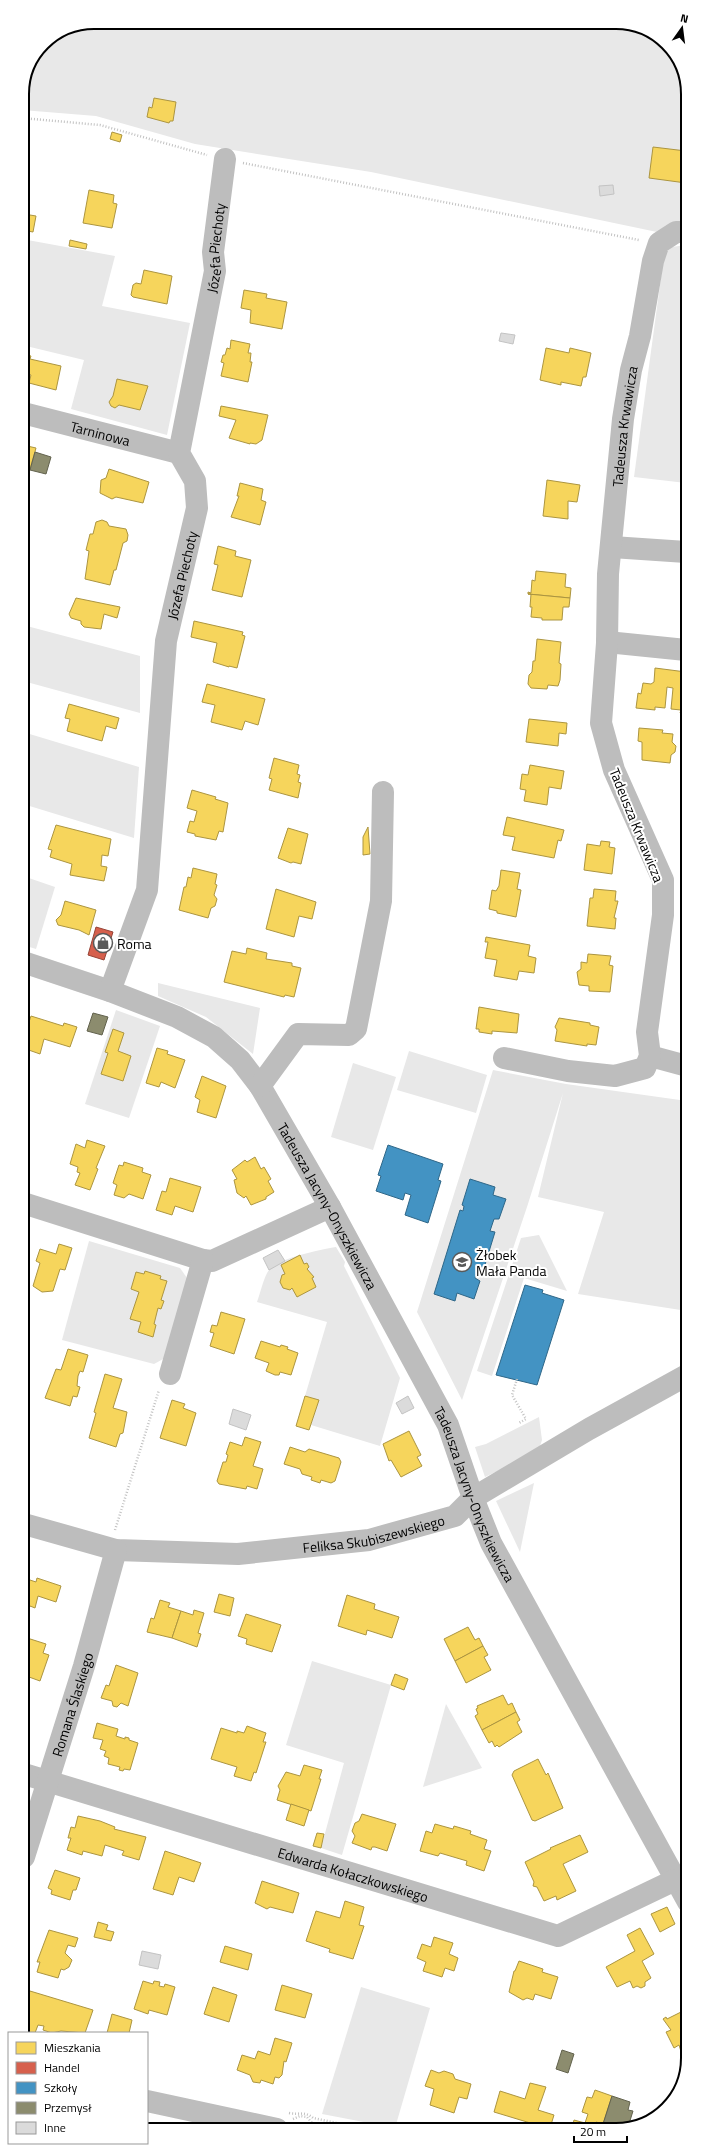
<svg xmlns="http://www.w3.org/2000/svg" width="710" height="2152" font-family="'Titillium Web',sans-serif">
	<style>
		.green { fill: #e8e8e8 }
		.homes { fill: #f6d55c; stroke: #ac9540 }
		.shops { fill: #d6604d; stroke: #964336 }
		.schools { fill: #4393c3; stroke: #2f6788 }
		.industry { fill: #8c8c6e; stroke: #62624d }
		.building { fill: #dbdbdb; stroke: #c3c3c3 }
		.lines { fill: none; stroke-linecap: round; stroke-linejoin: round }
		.path { stroke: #c2c2c2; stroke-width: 2.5; stroke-dasharray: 1 2; stroke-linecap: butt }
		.minor { stroke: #bdbdbd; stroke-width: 22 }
		.labels { text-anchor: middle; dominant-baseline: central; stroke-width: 4; stroke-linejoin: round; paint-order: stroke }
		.street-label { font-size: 14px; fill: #000; stroke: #fff }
		.poi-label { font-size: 14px; fill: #000; stroke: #fff; text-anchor: start }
		.rim { fill: none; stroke: #000; stroke-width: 2 }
	</style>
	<rect width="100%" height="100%" fill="#fff"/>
	<g class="green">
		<path d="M94,22H621L663,40L686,76V223L657,232L371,172L195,144L96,116L22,110V90L43,43L67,27Z"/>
		<path d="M22,239L115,256L102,306L190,323L167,435L71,409L84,360L22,345Z"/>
		<path d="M686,245V483L634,477L665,248Z"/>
		<path d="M23,625L140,656V713L23,681Z"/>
		<path d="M23,732L139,767L134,838L23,804Z"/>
		<path d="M23,876L55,887L36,949L23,945Z"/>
		<path d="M158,983L260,1008L253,1054L206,1017L158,996Z"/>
		<path d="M116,1010L160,1026L129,1118L85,1104Z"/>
		<path d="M409,1051L487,1075L476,1113L397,1090Z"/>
		<path d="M353,1063L396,1077L373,1150L331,1137Z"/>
		<path d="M493,1070L566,1084L687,1101V1311L578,1294L604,1212L538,1197L563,1093L527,1207L462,1400L417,1312Z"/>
		<path d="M539,1235L567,1291L524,1278L492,1376L477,1371L521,1238Z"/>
		<path d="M89,1241L180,1268L187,1278L165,1358L154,1364L62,1340Z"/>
		<path d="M336,1247L345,1262L344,1266L400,1378L380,1446L311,1425L318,1400L305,1396L327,1322L257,1302C260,1294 264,1276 269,1270C281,1257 320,1250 336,1247Z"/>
		<path d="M539,1417L542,1440L538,1452L485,1477L475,1447L486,1444Z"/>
		<path d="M534,1483L520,1552L496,1501Z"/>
		<path d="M312,1661L391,1685L342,1855L321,1848L344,1763L286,1745Z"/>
		<path d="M446,1704L482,1768L423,1787Z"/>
		<path d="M361,1987L430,2008L395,2128L322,2114Z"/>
	</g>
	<g class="homes">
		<path d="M154,98L176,102L173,121H170L169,123L147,117L149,107L152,108Z"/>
		<path d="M112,132L122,135L120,142L110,139Z"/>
		<path d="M653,147L686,151V183L649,178Z"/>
		<path d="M89,190L114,195L113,203L117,204L112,228L83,223Z"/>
		<path d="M24,214L36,216L33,232L22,230Z"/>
		<path d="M70,240L87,244L86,249L69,246Z"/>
		<path d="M144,270L172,276L167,304L133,297L131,295L133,285L136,283L141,284Z"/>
		<path d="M244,290L267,294L266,298L287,302L282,329L250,323L251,310L241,308Z"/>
		<path d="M231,340L250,344L248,353H251L250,362H252L248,382L221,376L224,363L221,362L223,355H225L227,348L230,349Z"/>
		<path d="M546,348L569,353L570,348L591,353L586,377H583L581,386L561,382V385L540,380Z"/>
		<path d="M22,354L31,356L30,359L61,366L56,390L29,383L31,375L22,372Z"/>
		<path d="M117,379L148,386L140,410L119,405L115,408L111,406L109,402L113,396Z"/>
		<path d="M221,406L268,415L262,440L256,444L250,443V444L229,438L236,420L219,416Z"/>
		<path d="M23,445L36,448L28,476L23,474Z"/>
		<path d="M109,469L149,482L143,503L116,497L112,499L100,493L101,480L106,478Z"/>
		<path d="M547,480L580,485L577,502L568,501V519L543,516Z"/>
		<path d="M240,483L263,489L261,500L266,502L260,525L231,517L239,496H237Z"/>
		<path d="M102,520L107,522L109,526L126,529L128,535L127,541L123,543L116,570H114L110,585L85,579L89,551L86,550L90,534H93L96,522Z"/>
		<path d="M218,546L236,551L235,556L251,560L242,597L212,590L218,565L214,564Z"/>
		<path d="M536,571L566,574L565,587L571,588L570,598L528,594V592L531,593L532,580L535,581Z"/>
		<path d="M528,594L570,598L569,607H563L562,620H542V618L531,617L532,607H530L531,594Z"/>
		<path d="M76,598L120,607L117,618L104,614L101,629L84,627L81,624V621L71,618L69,614Z"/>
		<path d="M194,621L243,632L242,635L245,636L237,668L229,666V667L213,662L217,643L191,637Z"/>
		<path d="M537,639L561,642L559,663L561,664L560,680L558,686L548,685L547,689L531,688L528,684L529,675L532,672L533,661H535Z"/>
		<path d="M655,668L686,672V713H680L681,710L671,709L673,688L667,687L665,708L655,707V710L636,708L638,693L641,694L643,683L651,684L654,682Z"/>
		<path d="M207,684L265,699L258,725L245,721L242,730L211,722L215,705L202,702Z"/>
		<path d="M69,704L119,718L116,729L106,726L102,741L67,731L70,719L65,718Z"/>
		<path d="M529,719L567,723L566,734L559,733L558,746L526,742Z"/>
		<path d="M639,728L663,730L662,733L673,734L672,742L676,746L675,752L671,755L670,763L642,760V742L638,741Z"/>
		<path d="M274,758L299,765L297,774L300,775L298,782L301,783L298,798L269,790L272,779L269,778Z"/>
		<path d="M530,765L564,771L561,789L549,787L547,805L524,801L526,790L520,789L522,774L528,775Z"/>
		<path d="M192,790L216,797L215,799L228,803L223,832L219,831L216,840L195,836V834L187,832L190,821L194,822L197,811L187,808Z"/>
		<path d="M507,817L564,830L561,841L558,840L554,858L512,850L515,837L503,835Z"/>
		<path d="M56,825L111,839L108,856L102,855L101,866L107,867L104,881L70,875L72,864L50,857L52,850L48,849Z"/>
		<path d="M368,827L370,854L363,855V837Z"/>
		<path d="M288,828L308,834L301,864L293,862L291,863L278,858Z"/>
		<path d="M601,841L610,842L609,847L615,848L612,874L584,870L587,844L600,846Z"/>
		<path d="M193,868L217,874L215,884L217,885L214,895L217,899L215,906L211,908L208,918L179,910L184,887H186L188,877L191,878Z"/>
		<path d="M501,870L520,873L517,889L521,890L516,917L497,913V911L489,909L492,890L496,891L499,886Z"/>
		<path d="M276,889L316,902L312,919L299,916L294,937L266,929Z"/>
		<path d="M594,889L616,891L615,901H618L614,918H616L615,929L587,926L590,898H593Z"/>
		<path d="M65,901L96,910L89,935L79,930L58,925L56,920L61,915Z"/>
		<path d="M486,937L530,945L528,956L536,958L534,973L519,971L517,980L494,976L497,960L485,958L488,942H485Z"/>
		<path d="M247,948L267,953L266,959L292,963V966L301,968L294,997L285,995L284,997L224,982L232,951L246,954Z"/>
		<path d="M588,954L611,956L609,965L613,966L610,992L589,991V986L579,985L577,972L581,969V962L587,963Z"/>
		<path d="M479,1007L519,1014L517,1033L492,1031V1034L479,1032V1029H476Z"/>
		<path d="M31,1016L63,1026L64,1023L77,1027L70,1047L44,1039L40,1054L23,1048V1040Z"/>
		<path d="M559,1018L590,1023V1025L599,1027L596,1045L587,1044V1046L555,1041L557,1030L555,1027Z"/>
		<path d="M113,1029L124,1033L118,1051L131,1056L123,1081L101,1074L108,1053L105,1052Z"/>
		<path d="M157,1048L168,1051L167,1054L185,1060L175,1088L161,1082L159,1087L146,1083Z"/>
		<path d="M202,1076L226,1086L216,1118L197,1112L200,1100L195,1097Z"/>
		<path d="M87,1140L105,1146L96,1168L98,1169L90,1190L75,1185L80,1173L77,1172L78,1167L70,1164L76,1144L85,1148Z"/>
		<path d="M255,1157L261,1169L264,1167L271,1179L268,1181L274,1192L266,1197V1199L251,1205L246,1196L244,1198L237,1193L234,1180L237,1179L232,1170L245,1160L247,1162Z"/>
		<path d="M124,1162L143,1168L142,1172L151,1175L143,1199L129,1194L124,1198L114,1195L117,1185L113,1183L119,1165L123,1166Z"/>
		<path d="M170,1178L201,1187L193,1212L175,1206L172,1215L156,1210L162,1191L166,1192Z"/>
		<path d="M59,1244L72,1248L65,1270L60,1269L53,1291L42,1292L33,1286L40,1263L36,1261L40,1249L56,1254Z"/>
		<path d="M300,1255L304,1264L307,1263L309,1267L307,1269L314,1277L312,1278L316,1287L297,1297L292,1288L290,1290L283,1288L280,1282L282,1275L285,1274L281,1265Z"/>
		<path d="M145,1271L161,1276L160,1279L167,1281L161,1300L164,1301L161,1309L158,1308L154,1324L156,1325L153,1337L138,1332L141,1322L130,1319L139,1292L131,1289L136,1272L144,1274Z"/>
		<path d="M221,1312L245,1319L234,1354L210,1346L214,1333L210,1332L212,1325L217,1326Z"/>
		<path d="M261,1341L280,1347L281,1345L288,1347L287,1349L298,1353L291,1375L280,1372L279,1375H275L266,1371L269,1363L255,1358Z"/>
		<path d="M68,1349L88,1355L83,1372L80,1371L78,1376L77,1386L80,1387L77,1397L73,1396L70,1406L45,1398L56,1369L61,1370Z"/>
		<path d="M105,1374L122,1379L113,1408L127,1412L123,1433L120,1434L116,1447L89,1438L96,1413L94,1412Z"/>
		<path d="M305,1396L319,1400L309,1430L296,1426Z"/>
		<path d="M172,1400L185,1404L183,1408L196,1413L186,1446L160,1438Z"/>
		<path d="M409,1431L421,1455L417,1457L422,1466L401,1477L391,1460L389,1461L383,1444Z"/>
		<path d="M245,1437L261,1442L253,1466L263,1469L257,1489L247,1486L246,1489L219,1484L217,1481L223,1462H226L228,1455L226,1454L230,1442L242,1446Z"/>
		<path d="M290,1447L305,1452L309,1449L339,1458L341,1462L335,1481L331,1483L321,1480L320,1483L311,1480L312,1477L302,1474L300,1469L284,1464Z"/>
		<path d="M24,1578L36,1582L37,1578L61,1586L56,1602L38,1596L35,1608L30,1606L26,1617L24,1616Z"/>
		<path d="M219,1594L234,1598L230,1616L214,1612Z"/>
		<path d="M347,1595L375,1604L374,1609L399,1617L392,1638L367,1630L366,1635L338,1626Z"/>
		<path d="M160,1600L170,1603L168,1607L181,1611L172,1638L147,1632L151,1618L154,1619Z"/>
		<path d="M194,1610L204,1613L198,1633L201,1634L197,1647L172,1638L181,1611L193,1615Z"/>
		<path d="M246,1614L281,1625L272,1652L246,1644L247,1639L238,1636Z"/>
		<path d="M468,1627L475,1640L479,1638L483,1646L455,1661L444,1639Z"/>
		<path d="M24,1637L46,1644L43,1653L49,1655L40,1681L29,1677L24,1679Z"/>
		<path d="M483,1646L488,1655L484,1657L491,1670L466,1683L455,1661Z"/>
		<path d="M116,1665L138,1673L128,1706L121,1703L117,1707L113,1706L112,1701L101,1698L106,1685L109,1686Z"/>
		<path d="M395,1674L408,1679L404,1690L391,1685Z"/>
		<path d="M503,1695L508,1705L512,1703L516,1712L482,1730L475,1716L478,1714L476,1709L478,1708L477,1706Z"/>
		<path d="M516,1712L520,1720L517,1722L522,1732L499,1747L497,1745L495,1747L492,1741L489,1743L482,1730Z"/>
		<path d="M97,1723L118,1729L116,1736L125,1739V1737L129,1738V1740L138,1743L130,1770L124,1769L123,1771L119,1770L120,1767L108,1764L109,1758L104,1756L106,1751L100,1749L103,1740L93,1738Z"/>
		<path d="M247,1726L266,1733L263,1742H266L256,1773L254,1772L251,1781L234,1776L237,1767L211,1759L221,1728L237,1733V1731L244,1733Z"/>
		<path d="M538,1759L546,1775L548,1773L563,1808L535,1821L532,1820L512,1775L514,1771Z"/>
		<path d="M304,1765L322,1770L319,1779H321L311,1811L277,1800L280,1790L278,1786L286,1772L300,1776Z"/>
		<path d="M291,1804L309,1810L304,1826L286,1820Z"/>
		<path d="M362,1814L396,1824L387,1851L375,1847H372L371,1850L352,1843L355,1836L352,1831L355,1823L359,1821Z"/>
		<path d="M78,1816L100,1821L115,1827L114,1829L146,1837L139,1860L122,1855L124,1851L105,1845L102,1856L83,1851L82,1855L67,1850L71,1838H68L71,1827L75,1828Z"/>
		<path d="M435,1824L453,1829L454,1826L471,1831L470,1834L487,1840L484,1849L491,1851L484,1871L466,1865L467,1861L440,1853L438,1856L420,1851L426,1831L432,1833Z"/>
		<path d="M317,1833L324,1834L321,1848L313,1846Z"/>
		<path d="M580,1835L588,1852L563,1864L576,1891L557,1900L556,1896L544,1901L537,1887L533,1886L534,1882L525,1862L551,1849L550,1848Z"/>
		<path d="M165,1851L201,1863L194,1882L179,1877L173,1895L153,1889Z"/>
		<path d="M55,1870L80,1878L76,1890H73L70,1900L51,1894L52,1890L48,1888Z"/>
		<path d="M262,1881L299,1893L293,1913L270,1907L267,1909L255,1903Z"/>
		<path d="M345,1901L364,1907L359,1925L364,1926L353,1959L329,1952L330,1949L306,1941L316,1911L340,1918Z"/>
		<path d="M667,1907L675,1924L660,1932L651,1914Z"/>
		<path d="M98,1922L108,1925L106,1930L114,1932L111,1941L94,1937Z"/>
		<path d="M640,1928L654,1954L642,1961L651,1978L645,1982V1986L641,1988L637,1986L633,1988L630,1981L617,1987L606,1967L635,1951L627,1935Z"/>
		<path d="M49,1930L78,1938L75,1947L68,1945L65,1953L72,1960L69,1967L64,1970L61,1969L58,1978L37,1972L40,1962H37Z"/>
		<path d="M434,1937L453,1943L449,1954L458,1958L454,1971L445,1968L442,1977L423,1971L426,1962L417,1958L422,1944L431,1947Z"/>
		<path d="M225,1946L252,1954L248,1970L220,1962Z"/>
		<path d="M519,1961L543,1969L542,1972L558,1977L551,1999L535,1994L533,2000L527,1998L523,2000L509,1992L514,1971H515Z"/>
		<path d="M143,1981L153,1984L154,1981L160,1982L159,1986L164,1987L165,1984L175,1987L167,2015L149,2010L148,2014L134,2009Z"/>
		<path d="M282,1985L312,1994L305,2018L275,2010Z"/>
		<path d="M213,1987L237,1995L229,2022L204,2014Z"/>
		<path d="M30,1991L93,2010L85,2033L61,2031L52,2033L43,2030L44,2026L38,2025L35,2033H24V2008Z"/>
		<path d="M688,2006V2053L683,2058L679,2045L674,2048L666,2032L671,2030L663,2019L666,2017L667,2019L687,2009Z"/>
		<path d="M112,2014L132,2020L129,2033H107Z"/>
		<path d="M275,2038L292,2043L286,2062L284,2061L282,2075L279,2078L275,2077L273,2084L261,2080L260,2083L253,2082L250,2075L237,2070L242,2055L255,2059L258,2051L270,2055Z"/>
		<path d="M431,2070L439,2073L444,2071L453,2074L455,2079L471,2084L467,2099L459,2097L454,2113L430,2105L434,2089L425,2086Z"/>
		<path d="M530,2083L546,2087L538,2110L554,2115L550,2128H536L537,2125L494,2112L500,2091L525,2099Z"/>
		<path d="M595,2090L612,2096L603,2124L596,2122L594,2127L572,2128L574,2120L585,2123L588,2114L582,2112L587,2097L592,2098Z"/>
	</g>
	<path class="shops" d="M96,927L113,932L104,960L88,955Z"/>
	<g class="schools">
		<path d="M388,1145L443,1164L438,1180L441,1181L428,1223L405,1215L411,1195L405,1193L403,1200L376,1191L381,1176L378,1175Z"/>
		<path d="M470,1179L495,1187L493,1195L506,1199L499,1219H494L490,1231L495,1232L484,1268L479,1266L475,1278L480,1281L474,1299L457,1293L455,1301L434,1294L460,1210L463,1211L464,1206L462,1205Z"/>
		<path d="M525,1285L543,1290L542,1293L564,1300L537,1385L496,1375Z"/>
	</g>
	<g class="industry">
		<path d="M35,452L51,457L46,474L30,470Z"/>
		<path d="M93,1013L108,1017L102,1035L87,1031Z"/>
		<path d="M562,2050L574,2054L568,2073L556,2069Z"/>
		<path d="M612,2096L630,2102L628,2110L633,2111L628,2127L622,2125L621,2128H610L603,2124Z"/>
	</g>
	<g class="building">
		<path d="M613,185L614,194L600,196L599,186Z"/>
		<path d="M501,333L515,335L513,344L499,341Z"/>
		<path d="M278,1250L285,1261L269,1270L263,1258Z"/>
		<path d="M408,1396L414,1408L402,1414L396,1403Z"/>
		<path d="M233,1409L251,1415L246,1430L229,1424Z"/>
		<path d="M142,1951L161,1955L158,1969L139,1965Z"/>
	</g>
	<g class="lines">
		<g class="path">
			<path d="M22,118L100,125L207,155"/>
			<path d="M243,163L639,240"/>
			<path d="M517,1379L512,1395L526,1419L519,1423"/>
			<path d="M115,1530L159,1390"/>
			<path d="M289,2113C299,2115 305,2111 313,2118L366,2129"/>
			<path d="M293,2119L300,2116L307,2117L312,2123L342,2129"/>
		</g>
		<g class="minor">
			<path id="s1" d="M23,413L179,453"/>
			<path d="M612,547L686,552"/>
			<path d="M607,642L686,650"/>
			<path id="s2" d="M23,962L110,991L177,1017L214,1037L240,1060L260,1086L330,1207L448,1425L473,1498L491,1543L688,1902"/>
			<path id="s3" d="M110,991L147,890L166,641L197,508L195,481L179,453L215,271L213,252L225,159"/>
			<path d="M650,1056L687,1066"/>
			<path id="s4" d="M504,1058L568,1071L615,1076L645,1068L650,1056L647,1032L663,915V880L614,770L601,723L607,643L608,574L623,419L631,370L640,336L653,261L659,243L676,232H686"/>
			<path d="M260,1086L298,1034L349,1035L356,1029L381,901L383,792"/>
			<path d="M23,1203L203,1260L212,1261L330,1207"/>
			<path d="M170,1374L203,1260"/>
			<path id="s5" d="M24,1524L116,1550L238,1554L369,1540L455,1516L473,1498L589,1429L687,1375"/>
			<path id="s6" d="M24,1774L558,1936L675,1880"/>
			<path id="s7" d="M24,1857L84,1666L116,1550"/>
			<path d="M147,2101L277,2129"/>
		</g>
	</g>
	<defs>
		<g id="shop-ring" transform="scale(1)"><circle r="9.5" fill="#fff" stroke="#595959" stroke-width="1.5"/><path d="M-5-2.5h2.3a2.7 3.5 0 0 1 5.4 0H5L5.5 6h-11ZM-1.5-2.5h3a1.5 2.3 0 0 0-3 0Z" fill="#595959"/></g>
		<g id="school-ring" transform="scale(1)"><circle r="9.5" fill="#fff" stroke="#595959" stroke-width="1.5"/><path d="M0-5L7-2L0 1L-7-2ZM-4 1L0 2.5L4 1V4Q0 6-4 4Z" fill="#595959"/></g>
	</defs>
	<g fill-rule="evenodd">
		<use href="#shop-ring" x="103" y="943"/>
		<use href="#school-ring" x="462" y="1262"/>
	</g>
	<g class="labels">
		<g class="street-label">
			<text stroke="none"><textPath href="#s3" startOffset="762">Józefa Piechoty</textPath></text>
			<text stroke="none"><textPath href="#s4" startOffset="801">Tadeusza Krwawicza</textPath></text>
			<text stroke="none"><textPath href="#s1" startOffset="80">Tarninowa</textPath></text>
			<text stroke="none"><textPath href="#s3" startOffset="425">Józefa Piechoty</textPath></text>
			<text transform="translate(637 825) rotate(68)">Tadeusza Krwawicza</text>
			<text stroke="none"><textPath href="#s2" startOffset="411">Tadeusza Jacyny-Onyszkiewicza</textPath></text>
			<text stroke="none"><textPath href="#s2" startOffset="735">Tadeusza Jacyny-Onyszkiewicza</textPath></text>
			<text stroke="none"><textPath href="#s5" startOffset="355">Feliksa Skubiszewskiego</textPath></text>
			<text stroke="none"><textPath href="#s7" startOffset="160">Romana Ślaskiego</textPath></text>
			<text stroke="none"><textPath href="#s6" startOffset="344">Edwarda Kołaczkowskiego</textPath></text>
		</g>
		<g class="poi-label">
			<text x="117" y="943">Roma</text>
			<text x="476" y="1254">Żłobek<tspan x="476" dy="16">Mała Panda</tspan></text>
		</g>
	</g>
	<path d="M0 0H710V2152H0ZM94 29H616A65 65 0 0 1 681 94V2058A65 65 0 0 1 616 2123H94A65 65 0 0 1 29 2058V94A65 65 0 0 1 94 29Z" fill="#fff" fill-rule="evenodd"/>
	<path class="rim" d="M94 29H616A65 65 0 0 1 681 94V2058A65 65 0 0 1 616 2123H94A65 65 0 0 1 29 2058V94A65 65 0 0 1 94 29Z"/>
	<rect x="8" y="2032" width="140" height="112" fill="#ffffff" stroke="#999999"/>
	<rect x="16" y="2042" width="20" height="12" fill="#f6d55c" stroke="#999999"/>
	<text x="44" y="2052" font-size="12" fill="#000000">Mieszkania</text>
	<rect x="16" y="2062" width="20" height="12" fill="#d6604d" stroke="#999999"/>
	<text x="44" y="2072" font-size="12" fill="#000000">Handel</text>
	<rect x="16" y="2082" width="20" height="12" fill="#4393c3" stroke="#999999"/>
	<text x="44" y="2092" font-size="12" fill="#000000">Szkoły</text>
	<rect x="16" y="2102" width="20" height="12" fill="#8c8c6e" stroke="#999999"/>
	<text x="44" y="2112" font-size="12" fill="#000000">Przemysł</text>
	<rect x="16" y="2122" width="20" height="12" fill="#dbdbdb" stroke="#999999"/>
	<text x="44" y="2132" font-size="12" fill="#000000">Inne</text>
	<g transform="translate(682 28) rotate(14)" stroke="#ffffff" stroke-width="3" paint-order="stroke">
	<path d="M0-3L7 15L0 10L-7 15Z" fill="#000000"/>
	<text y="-6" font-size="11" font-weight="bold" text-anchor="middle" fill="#000000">N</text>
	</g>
	<path d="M574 2136v6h53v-6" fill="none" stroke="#000000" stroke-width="2"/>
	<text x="580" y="2136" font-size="12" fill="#000000" stroke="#ffffff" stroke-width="3" paint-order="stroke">20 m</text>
</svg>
